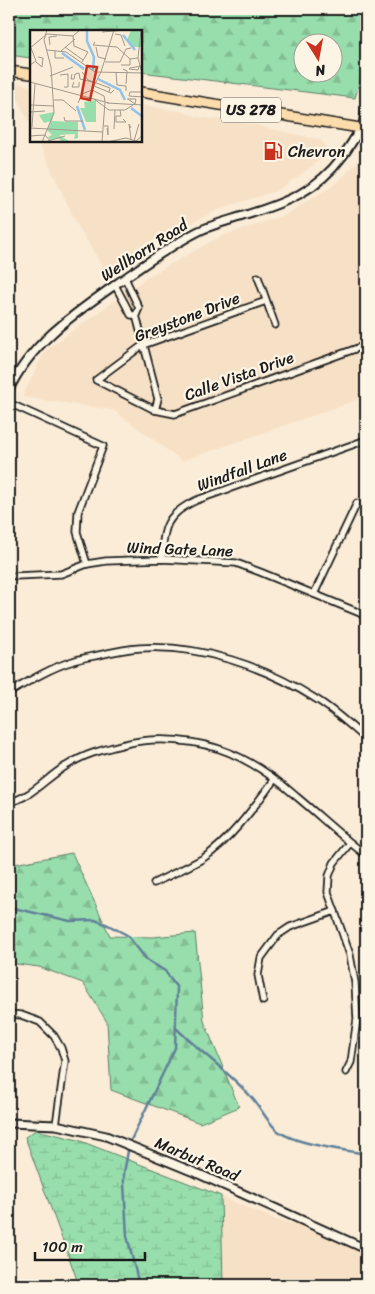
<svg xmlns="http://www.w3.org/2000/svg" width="375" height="1294" font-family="Sriracha,sans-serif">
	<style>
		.built { fill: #f7e1c6 }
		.forest { fill: url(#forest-firs); stroke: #5a7d64; fill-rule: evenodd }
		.wetland { fill: url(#wetland-marsh); stroke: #5a7d64 }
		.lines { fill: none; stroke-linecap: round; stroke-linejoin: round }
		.stream { stroke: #618099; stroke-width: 2.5 }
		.minor-casing { stroke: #1c1c1c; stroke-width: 9 }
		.tertiary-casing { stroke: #1c1c1c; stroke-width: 11 }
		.primary-casing { stroke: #1c1c1c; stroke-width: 12 }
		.minor { stroke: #fcf5e5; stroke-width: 5.5 }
		.tertiary { stroke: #fcf5e5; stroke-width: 7 }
		.primary { stroke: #fddcac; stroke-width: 9 }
		.labels { text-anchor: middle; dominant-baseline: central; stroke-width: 4.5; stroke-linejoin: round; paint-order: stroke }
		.shield { fill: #fcf5e5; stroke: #5f5d58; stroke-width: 1 }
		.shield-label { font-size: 15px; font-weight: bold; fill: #1c1c1c }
		.poi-label { font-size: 16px; fill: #1c1c1c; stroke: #fcf5e5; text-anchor: start }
		.street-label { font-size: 16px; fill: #1c1c1c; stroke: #fcf5e5 }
		.inset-river { fill: none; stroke: #8fc3ec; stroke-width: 2.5 }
		.inset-road { fill: none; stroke: #a1998c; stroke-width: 1 }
		.view { fill: #c8321e; fill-opacity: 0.15; stroke: #c8321e; stroke-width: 2.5 }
		.inset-edge { fill: none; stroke: #1c1c1c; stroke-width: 2.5 }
	</style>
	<defs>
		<pattern id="forest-firs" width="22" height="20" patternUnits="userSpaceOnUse" patternTransform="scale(1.25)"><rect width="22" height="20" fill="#98deac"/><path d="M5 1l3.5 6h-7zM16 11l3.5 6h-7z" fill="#82be93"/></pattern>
		<pattern id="wetland-marsh" width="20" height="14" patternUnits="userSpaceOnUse" patternTransform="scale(1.25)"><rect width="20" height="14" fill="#98deac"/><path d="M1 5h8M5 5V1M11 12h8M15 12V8" fill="none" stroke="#82be93"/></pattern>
	</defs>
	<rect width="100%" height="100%" fill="#faecd7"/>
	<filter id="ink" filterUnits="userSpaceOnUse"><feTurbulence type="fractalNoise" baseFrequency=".02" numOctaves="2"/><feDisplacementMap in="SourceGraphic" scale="10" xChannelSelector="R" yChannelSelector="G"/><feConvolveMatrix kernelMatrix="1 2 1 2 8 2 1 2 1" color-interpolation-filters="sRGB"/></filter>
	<g filter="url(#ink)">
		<g class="built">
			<path d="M10,82L31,86V127Z"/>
			<path d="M141,105L183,112L198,117L240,122L321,140L329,153L299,176L276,191L225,207L143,245L106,272L76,223L38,141H141Z"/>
			<path d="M366,153V397L182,461L113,410L22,397L45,351L146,278L219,237L285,215L338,182Z"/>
			<path d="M221,1196L276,1220L336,1233L366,1248V1285H223Z"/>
		</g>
		<g class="forest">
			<path d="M9,9H366V59L355,98L141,72V31H31V58L9,55ZM302,42H332V72H302Z"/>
			<path d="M72,853L110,936L153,937L195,933L204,1021L239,1107L200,1123L111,1090L107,1022L83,983L39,967L9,963V865Z"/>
		</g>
		<path class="wetland" d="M36,1130L78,1140L221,1196L223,1285H79L25,1137Z"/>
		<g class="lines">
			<g class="stream">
				<path d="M9,907L70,921L95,920L108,925L127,935L147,960L165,971L177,988L175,1048L131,1140"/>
				<path d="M176,1028C200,1052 229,1072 252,1098C261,1108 267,1122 278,1131C295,1144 344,1150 366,1154"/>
				<path d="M128,1151L124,1173V1183L127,1236L139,1285"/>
			</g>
			<g class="minor-casing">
				<g id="minor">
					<path d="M361,129L366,105"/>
					<path d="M258,277L275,325"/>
					<path d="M125,278L139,308L136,315L158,399L155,410"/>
					<path d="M115,285L131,315H136"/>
					<path d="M266,301L143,345L96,380L155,410L175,414L366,345"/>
					<path d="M9,403L103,446L78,512L77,532L87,564"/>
					<path d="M162,559C163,527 166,514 197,500L366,440"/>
					<path d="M15,576L61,574L87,564L106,561L162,559L236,563L260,572L360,613L366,618"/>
					<path d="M314,594L357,503"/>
					<path d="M9,693C29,681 50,668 73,661C81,658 90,657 99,655C112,652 126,649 140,648C200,644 266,667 316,699C334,710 350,725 366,739"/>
					<path d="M9,802C31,798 47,777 66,766C74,761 84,756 93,753C109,748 125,743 141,741C174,737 212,743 241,758C261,768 280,782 297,797C320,816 342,837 366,855"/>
					<path d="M154,883C170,875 186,868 202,859C229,842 255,806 274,780"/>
					<path d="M263,1001L258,975L261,958L278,935L290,927L335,911"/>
					<path d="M9,1014L21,1015L40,1022L54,1036L61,1048L65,1061L56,1125"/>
					<path d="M346,1072L351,1062L357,1019L355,983L350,955L328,892L329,876L334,863L350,843"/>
				</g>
			</g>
			<g class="tertiary-casing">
				<g id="tertiary">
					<path d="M9,390C31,342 77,312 119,282C145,264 171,245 199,231C214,224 231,220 246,215C285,203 317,191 342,157C349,148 354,138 361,129"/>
					<path d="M9,1123L56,1125L106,1136L201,1175L366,1249"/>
				</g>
			</g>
			<g class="primary-casing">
				<g id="primary">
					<path d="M9,71L31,74"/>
					<path d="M141,92L366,129"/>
				</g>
			</g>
			<use href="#minor" class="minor"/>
			<use href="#tertiary" class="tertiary"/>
			<use href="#primary" class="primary"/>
		</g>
	</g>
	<defs>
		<g id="fuel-bare" transform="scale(1.5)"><path d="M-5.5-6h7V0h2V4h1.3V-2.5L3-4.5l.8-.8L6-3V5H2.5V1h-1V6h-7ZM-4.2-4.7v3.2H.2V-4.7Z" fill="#c8321e" stroke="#fcf5e5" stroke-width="2.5" paint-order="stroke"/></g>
	</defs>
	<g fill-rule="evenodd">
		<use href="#fuel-bare" x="273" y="151"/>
	</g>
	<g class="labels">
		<rect class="shield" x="221" y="97.5" width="60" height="25" rx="4"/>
		<g class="shield-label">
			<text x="251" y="110">US 278</text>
		</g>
		<g class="poi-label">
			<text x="288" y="151">Chevron</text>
		</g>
		<g class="street-label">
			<text transform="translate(144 250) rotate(-33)">Wellborn Road</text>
			<text transform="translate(187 317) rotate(-21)">Greystone Drive</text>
			<text transform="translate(239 376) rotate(-20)">Calle Vista Drive</text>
			<text transform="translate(242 470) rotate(-20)">Windfall Lane</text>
			<text transform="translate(180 549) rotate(2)">Wind Gate Lane</text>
			<text transform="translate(197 1159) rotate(23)">Marbut Road</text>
		</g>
	</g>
	<g transform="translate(30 30)">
		<rect width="112" height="112" fill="#faecd7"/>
		<path d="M24,82L22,91L48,92V108L44,109L45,104L29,105L39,111L32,112L28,108L20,110L18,107L22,105L17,100L21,91L14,93L9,85Z" fill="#98deac"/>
		<path d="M101,0H110L111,17H103L97,10ZM66,70V92H56L50,78H55L54,72Z" fill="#98deac"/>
		<path class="inset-river" d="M57,0V11L64,27L63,40M93,5L105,20M32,23L54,39M68,49L90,60L95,70M47,76L55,100M101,78L113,87"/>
		<path class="inset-road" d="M111,0L108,28L113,47M72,2L96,0M85,4L91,5L95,16M43,6L44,16L58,22L52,32M65,12L63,15L87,17L100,29L108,28M20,15L19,7L27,6M35,17L53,30M66,17L68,27L76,29M0,18L17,4L43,6L50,0M17,20L36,22L65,42L113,43M25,20V28H34M31,21L45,9M6,32L12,37L13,28L8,27M75,32H90L96,19L101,18M0,35L6,31L1,18M91,35H100V29M109,37L108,40L99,39L100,38L111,36M93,39L97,41L96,54M52,42L58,50L80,58L79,62M86,42L87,55L96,56V61M49,43L50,49L66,53M42,44L41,49H44L45,44L49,43M30,45L38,44V57H34M20,46L43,37M0,52L79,73M44,52L42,57H49V52M64,56L81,63L84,60M62,60L74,66L75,72M111,62H100L99,66L113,67M64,69L79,80H95L103,75M97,69H106L105,74L98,69M24,70H33L46,81M48,73L52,64L62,60L71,42L84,0M77,73L113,75M0,75L24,76M90,80L91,86H86V92H96L93,89M0,82L15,81M34,87L35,91H53M74,96H78V105L77,98M2,97L5,54M0,98L73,102M101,98L99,94L101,109M84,99L85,80M0,106L15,105L21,112M18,111L35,106M104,111L109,94M12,112L24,83L21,37L14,10L17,0M72,112L75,72M77,112L96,108L106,111L113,105"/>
		<path class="view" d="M57,36L67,37L60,70L51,68Z"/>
		<rect width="112" height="112" class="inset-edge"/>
	</g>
	<rect width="375" height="1294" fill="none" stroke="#fcf5e5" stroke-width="30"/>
	<rect x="15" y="15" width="345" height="1264" fill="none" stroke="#1c1c1c" stroke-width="2" filter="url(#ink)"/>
	<g transform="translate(318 58) rotate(169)"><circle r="24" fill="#fcf5e5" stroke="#a29e95"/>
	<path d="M0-4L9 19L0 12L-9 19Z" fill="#c8321e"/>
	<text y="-8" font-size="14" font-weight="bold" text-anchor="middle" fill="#1c1c1c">N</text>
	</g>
	<path d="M35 1252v8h110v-8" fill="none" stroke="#1c1c1c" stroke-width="2.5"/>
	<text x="42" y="1252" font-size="15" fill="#1c1c1c" stroke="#fcf5e5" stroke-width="4" paint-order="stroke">100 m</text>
</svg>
